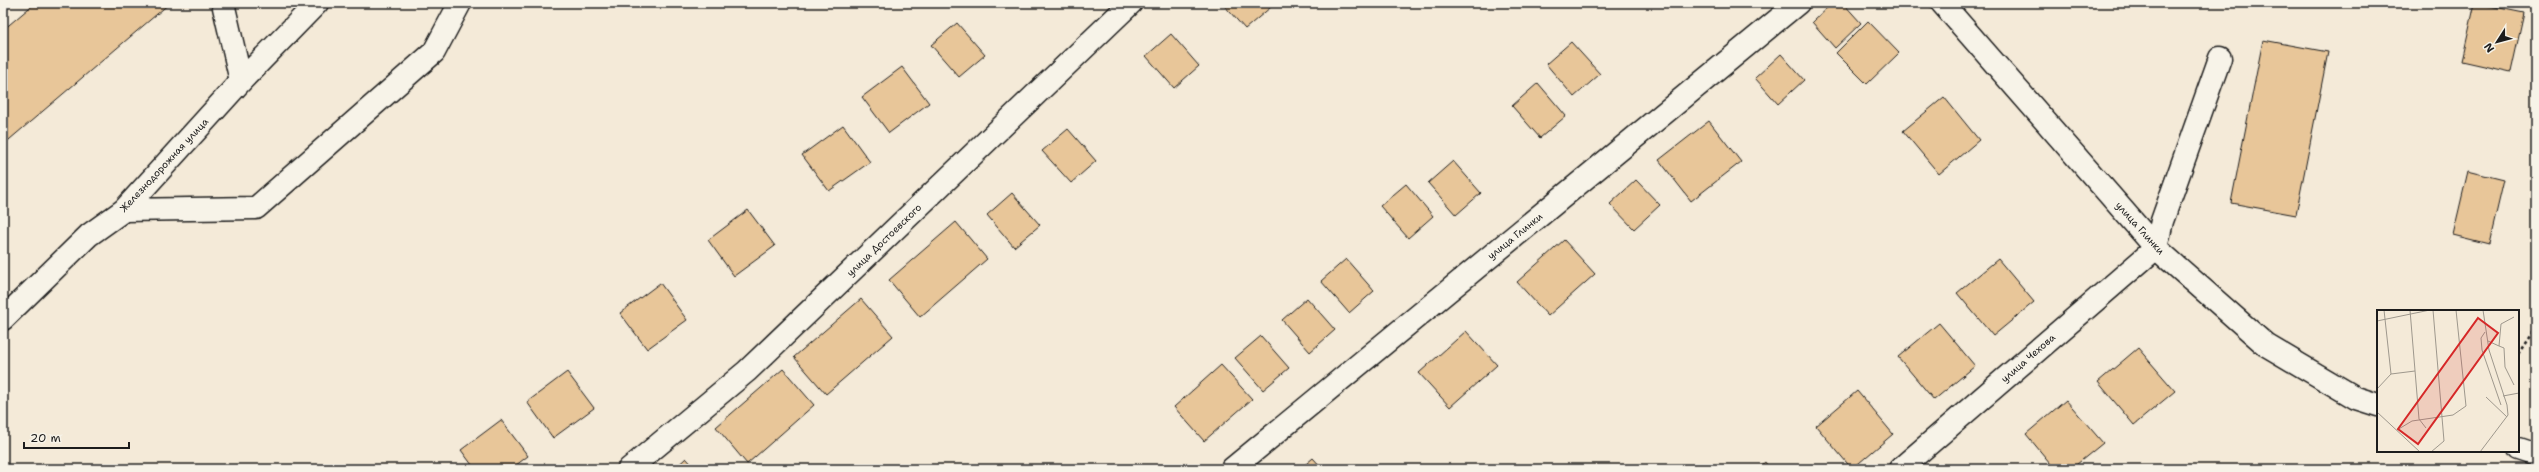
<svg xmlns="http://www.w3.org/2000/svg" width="2539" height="472" font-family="'Shantell Sans',sans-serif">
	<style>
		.building { fill: #e8c699; stroke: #1c1c1c }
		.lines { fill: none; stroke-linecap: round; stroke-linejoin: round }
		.minor-casing { stroke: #1c1c1c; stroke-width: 25 }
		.path { stroke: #1c1c1c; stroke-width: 2.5; stroke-dasharray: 3 3; stroke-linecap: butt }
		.minor { stroke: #f7f3e8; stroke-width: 22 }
		.labels { text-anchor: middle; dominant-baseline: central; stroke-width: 3.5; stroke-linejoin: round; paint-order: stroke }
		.street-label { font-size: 10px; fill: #1c1c1c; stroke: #f7f3e8 }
		.inset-road { fill: none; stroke: #9e988d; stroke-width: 1 }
		.view { fill: #d62828; fill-opacity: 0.15; stroke: #d62828; stroke-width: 2 }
		.inset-edge { fill: none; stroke: #1c1c1c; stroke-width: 2 }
	</style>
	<rect width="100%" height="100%" fill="#f4ead8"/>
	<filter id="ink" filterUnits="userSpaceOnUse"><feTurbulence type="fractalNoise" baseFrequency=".025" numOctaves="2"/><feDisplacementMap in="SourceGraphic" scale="8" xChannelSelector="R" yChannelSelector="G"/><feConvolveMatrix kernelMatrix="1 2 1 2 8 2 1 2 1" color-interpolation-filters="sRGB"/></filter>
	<g filter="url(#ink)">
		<g class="building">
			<path d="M35,3H170L3,145V30Z"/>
			<path d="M1222,3H1267L1271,7L1245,29Z"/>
			<path d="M1832,3H1843L1861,23L1835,48L1812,22Z"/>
			<path d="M2475,3L2524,13L2511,72L2462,61Z"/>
			<path d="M1868,21L1899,53L1867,84L1836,53Z"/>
			<path d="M957,23L985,55L959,77L931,45Z"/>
			<path d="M1171,34L1199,66L1174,88L1146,56Z"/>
			<path d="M2263,40L2328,52L2296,215L2231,203Z"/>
			<path d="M1571,42L1600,74L1574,97L1546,64Z"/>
			<path d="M1781,54L1804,80L1778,104L1755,78Z"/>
			<path d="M902,67L929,103L889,133L862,97Z"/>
			<path d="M1538,83L1566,116L1540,138L1512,106Z"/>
			<path d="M1944,97L1979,140L1939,174L1903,131Z"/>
			<path d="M1709,121L1741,162L1691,201L1659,160Z"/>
			<path d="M843,125L870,162L829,191L802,155Z"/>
			<path d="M1068,129L1096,161L1071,183L1042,151Z"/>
			<path d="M1453,161L1481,193L1456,215L1428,183Z"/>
			<path d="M2468,171L2504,180L2489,244L2453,235Z"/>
			<path d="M1636,180L1660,205L1634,229L1610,204Z"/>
			<path d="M1406,184L1433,216L1408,238L1380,206Z"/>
			<path d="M1012,193L1040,225L1014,247L987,215Z"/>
			<path d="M748,210L775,246L734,276L708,240Z"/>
			<path d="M956,222L987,259L920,317L889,280Z"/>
			<path d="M1564,240L1595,274L1548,316L1517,282Z"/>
			<path d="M1346,259L1374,291L1349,313L1321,281Z"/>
			<path d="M1998,259L2034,302L1993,336L1957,293Z"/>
			<path d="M660,283L687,320L647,349L620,313Z"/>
			<path d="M1307,298L1335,330L1310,352L1282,320Z"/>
			<path d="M861,299L893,336L826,394L794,357Z"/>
			<path d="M1939,323L1975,366L1934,400L1898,357Z"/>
			<path d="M1466,331L1497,365L1450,407L1419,373Z"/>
			<path d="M1261,336L1289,368L1263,390L1235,358Z"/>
			<path d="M2138,348L2175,391L2134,425L2098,382Z"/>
			<path d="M1221,365L1252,399L1204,441L1174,407Z"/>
			<path d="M783,369L814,405L747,464L716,427Z"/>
			<path d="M567,372L594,408L553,438L527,402Z"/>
			<path d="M1857,391L1893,434L1852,469L1816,426Z"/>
			<path d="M2066,400L2103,443L2071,469H2055L2026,434Z"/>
			<path d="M501,420L528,456L511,469H475L461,450Z"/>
			<path d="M686,458L696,469H674Z"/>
			<path d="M1313,458L1323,469H1300Z"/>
			<path d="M1765,462L1770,469H1757Z"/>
		</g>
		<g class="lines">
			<g class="minor-casing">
				<g id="minor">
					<path d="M223,3L241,81"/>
					<path d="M1942,3L2156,248L2266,345L2356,398L2378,405"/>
					<path d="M124,210L256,208L434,52L460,3"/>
					<path d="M3,319L89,235L124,210L241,81L317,3"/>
					<path d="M2518,449L2536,455"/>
					<path d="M629,469L747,371L1131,3"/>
					<path d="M1232,469L1798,3"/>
					<path d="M1900,469L2156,248L2162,221L2220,58"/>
				</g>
			</g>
			<path class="path" d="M2518,353L2536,326"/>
			<use href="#minor" class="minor"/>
		</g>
	</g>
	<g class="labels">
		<g class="street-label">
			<text transform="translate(164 165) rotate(-47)">Железнодорожная улица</text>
			<text transform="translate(2140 228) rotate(48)">улица Глинки</text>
			<text transform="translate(1515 236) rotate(-39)">улица Глинки</text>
			<text transform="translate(884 240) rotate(-44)">улица Достоевского</text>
			<text transform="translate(2028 358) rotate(-41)">улица Чехова</text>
		</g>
	</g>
	<g transform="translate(2377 310)">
		<rect width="142" height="142" fill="#f4ead8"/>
		<path class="inset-road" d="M33,0L42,109L49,118M0,11L53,0M108,22L104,28L105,40L124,95M111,31L122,36L124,14L137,7M122,36L127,38L128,57L137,75M14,64L38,61M0,79L14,64L7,0M126,86L142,83M109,87L130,107M0,102L43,142M20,120L35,111L76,105L89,96L79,0M54,142L67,131L56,0M103,142L131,105L130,95L112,40L106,0"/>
		<path class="view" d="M101,8L121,23L41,134L21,119Z"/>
		<rect width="142" height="142" class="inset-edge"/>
	</g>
	<rect width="2539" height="472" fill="none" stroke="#f7f3e8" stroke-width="16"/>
	<rect x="8" y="8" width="2523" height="456" fill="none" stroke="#1c1c1c" stroke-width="1.5" filter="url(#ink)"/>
	<g transform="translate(2497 42) rotate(234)" stroke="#f7f3e8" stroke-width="3" paint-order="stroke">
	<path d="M0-3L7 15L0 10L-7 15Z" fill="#1c1c1c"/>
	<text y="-6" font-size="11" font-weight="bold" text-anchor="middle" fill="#1c1c1c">N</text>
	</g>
	<path d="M24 442v6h105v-6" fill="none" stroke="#1c1c1c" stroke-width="2"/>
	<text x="30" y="442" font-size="12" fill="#1c1c1c" stroke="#f7f3e8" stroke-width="3" paint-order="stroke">20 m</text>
</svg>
